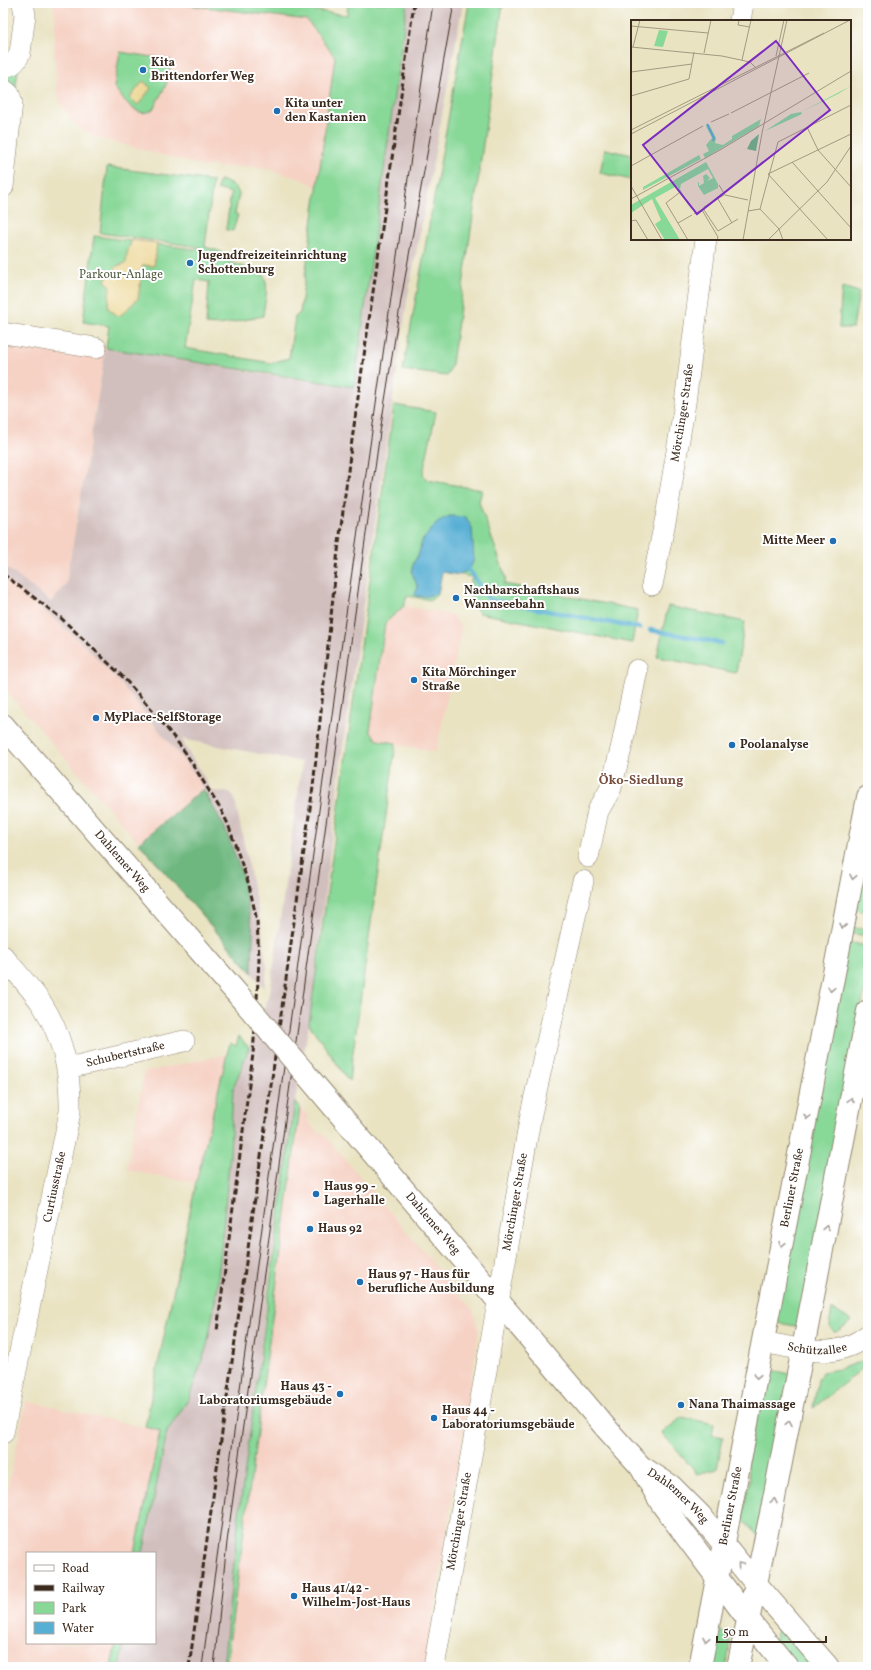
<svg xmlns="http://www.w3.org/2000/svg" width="871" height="1670" font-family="Vollkorn,serif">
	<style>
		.built { fill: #f6d2c4 }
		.industrial { fill: #d1bfbe }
		.green { fill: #88d898; stroke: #62815b }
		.forest { fill: #6eb880; stroke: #54714f }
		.sand { fill: #eeda9e; stroke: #94825e }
		.water { fill: #57afd4; stroke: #496c79 }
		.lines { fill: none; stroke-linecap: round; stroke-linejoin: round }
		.stream { stroke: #57afd4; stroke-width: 4.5 }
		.minor-casing { stroke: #928670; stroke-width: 22 }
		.major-casing { stroke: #928670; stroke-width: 24 }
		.minor { stroke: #fff; stroke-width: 21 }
		.major { stroke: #fff; stroke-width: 22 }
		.tram { stroke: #3b2a1e; stroke-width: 1 }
		.rail { stroke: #3b2a1e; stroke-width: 3; stroke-dasharray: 6 3; stroke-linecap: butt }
		.major-bridge-casing { stroke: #928670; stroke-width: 24; stroke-linecap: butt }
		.major-bridge { stroke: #fff; stroke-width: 22 }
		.oneway { stroke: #a79f9a }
		.poi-dot { fill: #1f6fb2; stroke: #fff; stroke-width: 1.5 }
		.labels { text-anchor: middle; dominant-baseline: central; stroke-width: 4; stroke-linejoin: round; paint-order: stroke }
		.poi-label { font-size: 12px; font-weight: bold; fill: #3b2a1e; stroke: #fff; text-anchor: start }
		.park-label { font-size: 12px; fill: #525e43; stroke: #fff }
		.street-label { font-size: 12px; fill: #3b2a1e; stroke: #fff }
		.neighbourhood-label { font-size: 13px; font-weight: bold; fill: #774f3e; stroke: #fff }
		.inset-river { fill: none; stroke: #57afd4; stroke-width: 2 }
		.inset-road { fill: none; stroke: #a39980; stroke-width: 1 }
		.view { fill: #7b2cbf; fill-opacity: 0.15; stroke: #7b2cbf; stroke-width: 2 }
		.inset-edge { fill: none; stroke: #3b2a1e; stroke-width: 2 }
	</style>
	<rect width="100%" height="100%" fill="#fff"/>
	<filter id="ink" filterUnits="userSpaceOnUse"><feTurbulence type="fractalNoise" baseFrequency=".025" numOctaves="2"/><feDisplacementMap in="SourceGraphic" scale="8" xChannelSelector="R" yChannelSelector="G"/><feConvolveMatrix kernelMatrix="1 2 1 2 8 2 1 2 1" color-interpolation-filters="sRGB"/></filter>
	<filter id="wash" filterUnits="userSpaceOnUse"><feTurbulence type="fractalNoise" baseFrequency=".012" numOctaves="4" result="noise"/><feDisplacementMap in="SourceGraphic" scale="16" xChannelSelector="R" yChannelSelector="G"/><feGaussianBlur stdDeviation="0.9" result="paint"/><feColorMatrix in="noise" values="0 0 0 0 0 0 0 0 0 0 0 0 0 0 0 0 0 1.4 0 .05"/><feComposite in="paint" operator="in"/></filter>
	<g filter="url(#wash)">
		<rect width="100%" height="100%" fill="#e9e3c2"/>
		<g class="built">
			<path d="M53,3H173L307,20L335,57L317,187L302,179L276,172V170L249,166L220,167L213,165L207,167L99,138L86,132L74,123L64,110L57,91L54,49L55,19Z"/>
			<path d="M3,333L106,348L66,585L51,602L3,565Z"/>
			<path d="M3,578L58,622L87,648L121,684L193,772L203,789L139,843L3,687Z"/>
			<path d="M404,606L453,615L461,629L436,752L377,740L370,731L385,623Z"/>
			<path d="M227,1054L196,1183L127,1170L144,1072Z"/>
			<path d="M300,1107L309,1118L307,1120L319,1134L322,1132L473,1310L479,1331L425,1667H226Z"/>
			<path d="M26,1401L160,1431L135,1553H27V1643H116L111,1667H3V1511Z"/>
		</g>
		<path class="industrial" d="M407,3H463L407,301L342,752L309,1024L295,1101L271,1267L239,1514L223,1667H119L124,1643H155V1553H143L167,1432L189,1398L207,1346L217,1290L230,1155L233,1089L270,993L302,762L182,739L185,746L212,791L227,792L234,796L260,920L267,968L264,988L252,973L253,933L241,871L224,826L193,772L121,684L87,648L58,622L3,578V565L51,602L66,585L106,348L271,375L354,387Z"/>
		<g class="green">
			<path d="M173,3H257L347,15L348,3H407L354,387L106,348L109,326L83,322L94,236L201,250L200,247L100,233L107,167L213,181L205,247L219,251L223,254L221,259L262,273C271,283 264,304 263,316L220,325L206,324L209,282L196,280L185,348L271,363L289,358L295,317L300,313L335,57L307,20Z"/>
			<path d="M469,3H503L452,364L447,376L403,370Z"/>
			<path d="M120,52L171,60C169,79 168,82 159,98C157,101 155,107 153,109C138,122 121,96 114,87Z"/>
			<path d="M19,63L15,92L3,82V70Z"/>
			<path d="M605,149L632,155V180L600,173Z"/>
			<path d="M219,180C228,182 236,185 239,194L235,214L238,215L233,231L226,230L231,193L217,189Z"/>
			<path d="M842,287L859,292L853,328H839Z"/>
			<path d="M394,405L436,412L423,474L427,480L482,490L479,502L506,578L504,584L638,610L632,643L479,613L474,604L470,603L472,590L469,589L472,577L442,571L437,595L431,600L407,596L404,606L385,623L370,731L377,740L396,743L349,1081L309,1024Z"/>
			<path d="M668,606L745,622L736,673L657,657Z"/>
			<path d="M868,831V912L856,910Z"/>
			<path d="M850,927L868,930V936L848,933Z"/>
			<path d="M846,942L868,946V974L800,1327L774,1322Z"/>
			<path d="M239,1036L249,1048L233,1089L230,1155L217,1290L207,1346L189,1398L167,1432L143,1553H135L160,1431L145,1427L196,1183L227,1054L230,1043L236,1046Z"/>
			<path d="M295,1101L300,1107L226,1667H223L239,1514Z"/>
			<path d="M832,1309L852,1321L836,1332H834L829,1327Z"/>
			<path d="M868,1359V1364L813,1408L818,1380L822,1372L839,1369Z"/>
			<path d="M765,1369L791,1374L760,1538L742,1519L750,1479L747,1463Z"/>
			<path d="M682,1417L714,1424L712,1435L723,1437L717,1469L697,1474L662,1433Z"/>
			<path d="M779,1618L819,1667H795L774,1643Z"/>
			<path d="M715,1624L731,1642L726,1667H707Z"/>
			<path d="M116,1643H124L119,1667H111Z"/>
		</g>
		<path class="forest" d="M203,789L224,826L241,871L253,933L252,973L139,843Z"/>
		<g class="sand">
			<path d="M143,81L151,88L138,105L130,98Z"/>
			<path d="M132,240L157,243L154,266L143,265L138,299C131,304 125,314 118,316L108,308L110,286L105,280L108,276L111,275L117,266L126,263L127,253Z"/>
		</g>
		<path class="water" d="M450,516L466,517L472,528L474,560L469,570L459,575L442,572L438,593C429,596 423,598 414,595L418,588L412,573L413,564L419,553L422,541L435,525L443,519Z"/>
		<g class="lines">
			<g class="stream">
				<path d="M469,570L490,600L639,628"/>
				<path d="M650,630L722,643"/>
			</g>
		</g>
	</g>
	<g filter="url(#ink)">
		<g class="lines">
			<g class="minor-casing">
				<g id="minor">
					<path d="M740,21L743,3"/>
					<path d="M3,66C12,67 17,60 20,53L25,15L23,3"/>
					<path d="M3,89L9,94L12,102L3,187"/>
					<path d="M3,333L96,348"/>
					<path id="s1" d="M652,585L666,517L685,403L706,239"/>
					<path d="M588,857L598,811L611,788L622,745L637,670"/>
					<path d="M3,956C16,972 30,987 42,1004C63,1037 71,1074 70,1112L3,1433"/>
					<path id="s2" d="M68,1068L184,1041"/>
					<path id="s3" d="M763,1342C802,1349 833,1362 868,1335"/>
					<path id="s4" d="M434,1667L531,1114L583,881"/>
				</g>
			</g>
			<g class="major-casing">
				<g id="major">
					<path id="s5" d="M3,725L241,998"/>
					<path id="s6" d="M304,1072L606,1428L641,1467L662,1504L748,1619L787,1667"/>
					<path id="s7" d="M643,1468L671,1486L700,1515L757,1585L828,1667"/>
					<path id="s8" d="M700,1667L868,797"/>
					<path d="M738,1667L772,1509L868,1011"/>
				</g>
			</g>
			<use href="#minor" class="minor"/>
			<use href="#major" class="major"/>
			<g class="tram">
				<path d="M202,1667L342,642L433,3"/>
				<path d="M214,1667L227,1542L380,432L401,300L454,3"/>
			</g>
			<g class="rail">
				<path d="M3,574L61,618L121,675L155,713L185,752L221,810L228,824L249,885L257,921L259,959L257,999L253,1054L217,1331"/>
				<path d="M189,1667L313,787L337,559L351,447L414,3"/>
			</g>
			<g class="major-bridge-casing">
				<path id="major-bridge" d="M241,998L304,1072"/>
			</g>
			<use href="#major-bridge" class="major-bridge"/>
		</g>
		<defs><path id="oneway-chevron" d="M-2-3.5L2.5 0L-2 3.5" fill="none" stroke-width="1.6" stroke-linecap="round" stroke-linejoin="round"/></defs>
		<g class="oneway">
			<use href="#oneway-chevron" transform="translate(853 877) rotate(101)"/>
			<use href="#oneway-chevron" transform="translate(843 926) rotate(101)"/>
			<use href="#oneway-chevron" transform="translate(831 989) rotate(101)"/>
			<use href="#oneway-chevron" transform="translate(851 1100) rotate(-79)"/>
			<use href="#oneway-chevron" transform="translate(807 1117) rotate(101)"/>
			<use href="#oneway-chevron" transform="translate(826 1228) rotate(-79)"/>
			<use href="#oneway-chevron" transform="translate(782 1244) rotate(101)"/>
			<use href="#oneway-chevron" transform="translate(757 1376) rotate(101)"/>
			<use href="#oneway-chevron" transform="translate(789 1423) rotate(-79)"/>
			<use href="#oneway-chevron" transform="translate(774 1501) rotate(-79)"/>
			<use href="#oneway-chevron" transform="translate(740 1565) rotate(-130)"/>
			<use href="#oneway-chevron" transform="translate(706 1639) rotate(101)"/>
		</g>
	</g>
	<g class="poi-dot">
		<circle cx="143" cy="70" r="4"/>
		<circle cx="277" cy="111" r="4"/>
		<circle cx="190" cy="263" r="4"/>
		<circle cx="833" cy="541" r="4"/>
		<circle cx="456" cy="598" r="4"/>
		<circle cx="414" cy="680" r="4"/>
		<circle cx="96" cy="718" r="4"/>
		<circle cx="732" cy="745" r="4"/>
		<circle cx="316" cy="1194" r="4"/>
		<circle cx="310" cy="1229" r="4"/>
		<circle cx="360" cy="1282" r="4"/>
		<circle cx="340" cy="1394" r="4"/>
		<circle cx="681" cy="1405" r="4"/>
		<circle cx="434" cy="1418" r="4"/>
		<circle cx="294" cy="1596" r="4"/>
	</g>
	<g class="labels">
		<g class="poi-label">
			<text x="151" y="63">Kita<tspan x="151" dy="14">Brittendorfer Weg</tspan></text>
			<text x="285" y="104">Kita unter<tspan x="285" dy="14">den Kastanien</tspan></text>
			<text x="198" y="256">Jugendfreizeiteinrichtung<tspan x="198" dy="14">Schottenburg</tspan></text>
			<text x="825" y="541" text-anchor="end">Mitte Meer</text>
			<text x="464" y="591">Nachbarschaftshaus<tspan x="464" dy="14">Wannseebahn</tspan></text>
			<text x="422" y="673">Kita Mörchinger<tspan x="422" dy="14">Straße</tspan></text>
			<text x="104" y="718">MyPlace-SelfStorage</text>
			<text x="740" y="745">Poolanalyse</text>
			<text x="324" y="1187">Haus 99 -<tspan x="324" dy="14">Lagerhalle</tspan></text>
			<text x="318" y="1229">Haus 92</text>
			<text x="368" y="1275">Haus 97 - Haus für<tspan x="368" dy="14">berufliche Ausbildung</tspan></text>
			<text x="332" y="1387" text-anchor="end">Haus 43 -<tspan x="332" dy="14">Laboratoriumsgebäude</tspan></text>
			<text x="689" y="1405">Nana Thaimassage</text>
			<text x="442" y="1411">Haus 44 -<tspan x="442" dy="14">Laboratoriumsgebäude</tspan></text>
			<text x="302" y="1589">Haus 41/42 -<tspan x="302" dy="14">Wilhelm-Jost-Haus</tspan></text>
		</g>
		<g class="park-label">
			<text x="121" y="275">Parkour-Anlage</text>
		</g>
		<g class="street-label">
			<text stroke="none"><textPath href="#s1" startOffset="175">Mörchinger Straße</textPath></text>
			<text stroke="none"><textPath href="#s5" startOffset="181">Dahlemer Weg</textPath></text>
			<text stroke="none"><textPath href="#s2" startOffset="59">Schubertstraße</textPath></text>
			<text transform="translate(55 1187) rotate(-78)">Curtiusstraße</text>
			<text stroke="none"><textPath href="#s8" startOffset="488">Berliner Straße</textPath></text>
			<text stroke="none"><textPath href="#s4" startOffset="472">Mörchinger Straße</textPath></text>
			<text stroke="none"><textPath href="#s6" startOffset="199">Dahlemer Weg</textPath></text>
			<text stroke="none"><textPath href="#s3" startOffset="55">Schützallee</textPath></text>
			<text stroke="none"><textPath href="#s7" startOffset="45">Dahlemer Weg</textPath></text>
			<text stroke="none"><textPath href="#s8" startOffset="164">Berliner Straße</textPath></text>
			<text stroke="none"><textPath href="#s4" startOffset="148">Mörchinger Straße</textPath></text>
		</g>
		<g class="neighbourhood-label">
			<text x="641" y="781">Öko-Siedlung</text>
		</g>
	</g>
	<g transform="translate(631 20)">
		<rect width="220" height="220" fill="#e9e3c2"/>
		<path d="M28,10L37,11L32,27L23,26ZM220,66L207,74L170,92L171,94L134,111L160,94L170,92ZM130,99L128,106L74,138L72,134L78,131L75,125L81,118L75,106L78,104L85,118L84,123L92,125L101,119V116ZM68,135L70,139L12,170V167ZM75,142L87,164V168L73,175L67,166V163L68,162V166L73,163L72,156L75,154L79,158L76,161L82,158L77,149L50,164L49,169L61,192L46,166L24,178L49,220H34L24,204L30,200L21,179L0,193V185Z" fill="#88d898"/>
		<path d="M128,114L125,131L116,129L120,121Z" fill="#6eb880"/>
		<path class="inset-river" d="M76,104L83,118L82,121"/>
		<path class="inset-road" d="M108,0L107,5L119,7M0,6L77,13M0,27L91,36L119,42L125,48M2,27L9,0M73,33L80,0M145,36L153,0M111,40L120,0M0,52L61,44M0,76L58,59L63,32M100,93L178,53M80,102L98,94M176,107L187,130L220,167M0,110L193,13M0,114L219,0M161,142L220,208M0,146L72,106M88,165L94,175L117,180M0,166L31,220M48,173L35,183L57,220M93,175L73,187V190L87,211L107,199M0,179L89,130L220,51M87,179L101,203M129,189L148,209L152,220M117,191L129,189L147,122L220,85M63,194L71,190L87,217L86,220M0,201L5,200L17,220M47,203L61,195M112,220L131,113L156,0M137,220L196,162L220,126M197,220L137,154L220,114"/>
		<path class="view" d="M145,21L199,90L66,194L12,125Z"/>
		<rect width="220" height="220" class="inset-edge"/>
	</g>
	<rect width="871" height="1670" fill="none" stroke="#fff" stroke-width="16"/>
	<rect x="26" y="1552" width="130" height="92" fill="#ffffff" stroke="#b1aaa5"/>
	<rect x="34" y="1565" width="20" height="6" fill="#ffffff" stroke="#b1aaa5"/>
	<text x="62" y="1572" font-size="12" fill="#3b2a1e">Road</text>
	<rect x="34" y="1585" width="20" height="6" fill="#3b2a1e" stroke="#b1aaa5"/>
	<text x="62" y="1592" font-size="12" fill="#3b2a1e">Railway</text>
	<rect x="34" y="1602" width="20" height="12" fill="#88d898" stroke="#b1aaa5"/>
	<text x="62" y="1612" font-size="12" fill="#3b2a1e">Park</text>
	<rect x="34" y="1622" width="20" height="12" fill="#57afd4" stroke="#b1aaa5"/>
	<text x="62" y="1632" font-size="12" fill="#3b2a1e">Water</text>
	<path d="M717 1636v6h109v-6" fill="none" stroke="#3b2a1e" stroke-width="2"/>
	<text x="723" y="1636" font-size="12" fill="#3b2a1e" stroke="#ffffff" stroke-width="3" paint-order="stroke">50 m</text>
</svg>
